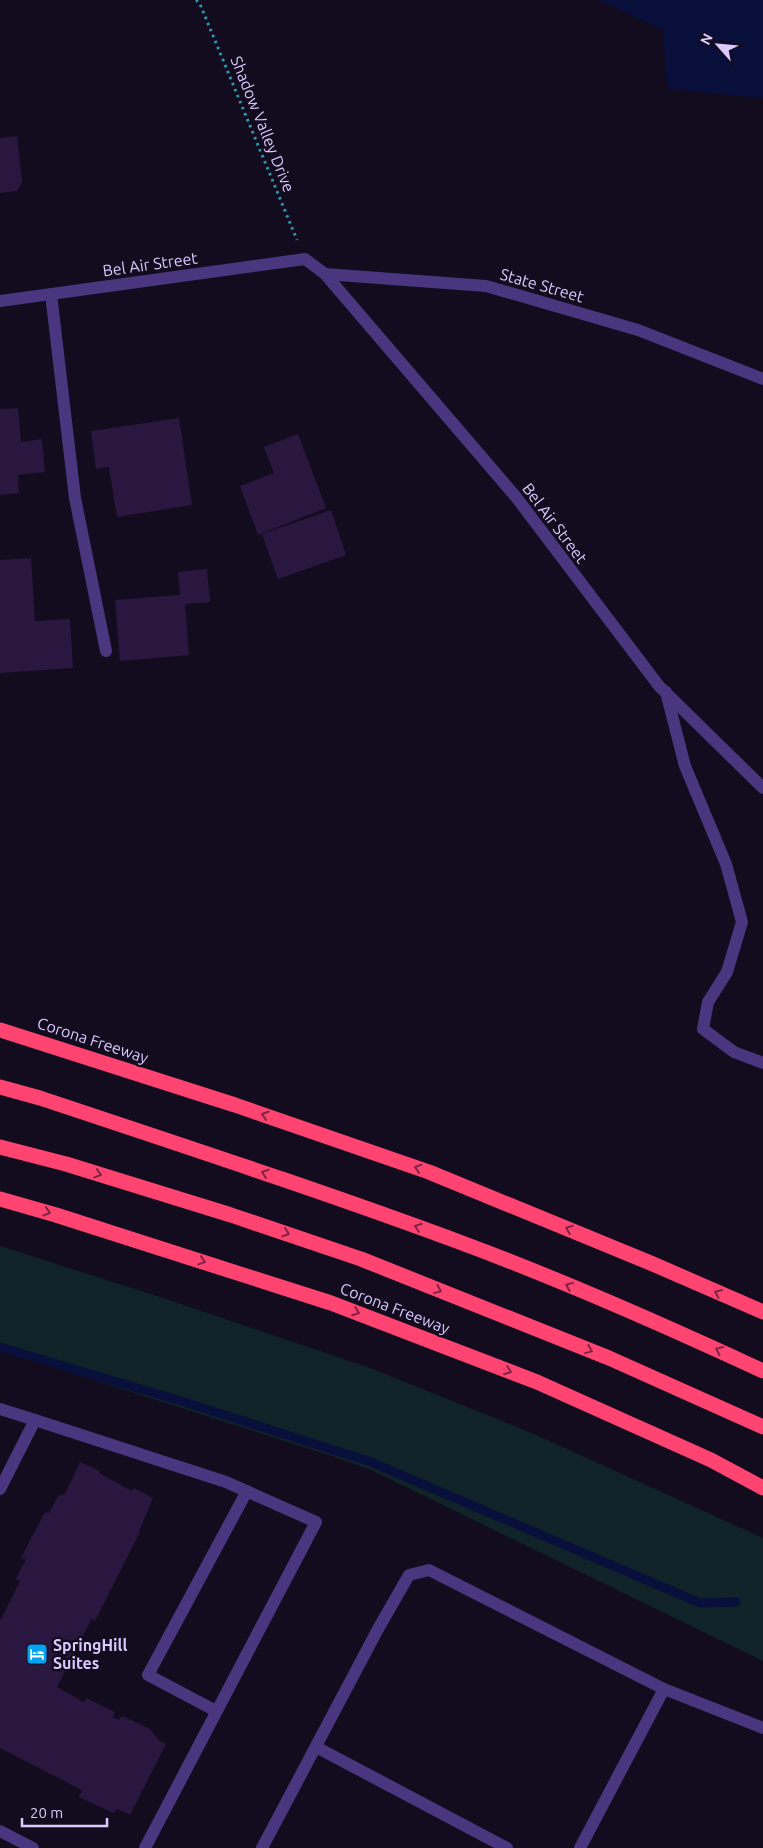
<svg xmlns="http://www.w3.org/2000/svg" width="763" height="1848" font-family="Ubuntu,sans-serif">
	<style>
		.green { fill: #0f2328 }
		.water { fill: #080f3b }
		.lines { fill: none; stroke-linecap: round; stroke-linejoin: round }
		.stream { stroke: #080f3b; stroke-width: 9 }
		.building { fill: #29173f }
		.path { stroke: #2b9ab1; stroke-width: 3; stroke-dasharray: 2.5 4; stroke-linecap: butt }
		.minor { stroke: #49367e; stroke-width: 12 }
		.highway { stroke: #ff4472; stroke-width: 15 }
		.oneway { stroke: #7d2544 }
		.labels { text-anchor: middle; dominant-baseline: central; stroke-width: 5; stroke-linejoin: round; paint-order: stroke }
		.street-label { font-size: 16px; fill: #dbc9ff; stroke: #130c1e }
		.poi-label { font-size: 16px; font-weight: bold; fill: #dbc9ff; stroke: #130c1e; text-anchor: start }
	</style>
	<rect width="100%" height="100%" fill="#130c1e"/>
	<path class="green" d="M0,1246L163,1298L370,1368L534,1434L763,1538V1661L369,1469L335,1457L0,1350Z"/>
	<path class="water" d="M598,0H763V98L667,89L663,30Z"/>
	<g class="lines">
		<path class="stream" d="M0,1347L181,1401L371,1462L700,1603L736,1602"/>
	</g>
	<g class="building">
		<path d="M17,136L22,182L17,191L0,193V138Z"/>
		<path d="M18,408L21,442L42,439L45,472L18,475L19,493L0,495V409Z"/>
		<path d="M179,418L192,505L117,517L109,467L96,469L91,431Z"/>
		<path d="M298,434L326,508L258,535L240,486L274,473L264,447Z"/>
		<path d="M331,510L346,555L278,579L262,534Z"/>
		<path d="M31,558L35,621L70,619L73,668L0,673V560Z"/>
		<path d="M207,569L210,602L185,604L189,655L120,661L115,600L180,595L178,572Z"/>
		<path d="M80,1462L100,1471L99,1473L132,1491L134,1488L153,1498L139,1531L140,1532L95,1621L92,1618L57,1687L84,1702L86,1698L115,1712L113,1717L119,1720L122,1716L150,1729L160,1741L166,1744L130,1815L117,1809L113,1813L79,1797L82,1790L0,1748V1621L20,1581L16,1579L26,1559L21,1558L45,1512L49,1513L58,1496L65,1494Z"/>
	</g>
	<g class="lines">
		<path class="path" d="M196,0L200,4L297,240"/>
		<g class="minor">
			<path d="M325,274L516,497L659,686L763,788"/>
			<path d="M51,294L75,498L106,651"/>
			<path d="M0,301L305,259L325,274L486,286L638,330L763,379"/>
			<path d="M666,692L685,766L726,864L742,922L727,972L708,1002L703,1029L734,1052L763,1063"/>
			<path d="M0,1409L35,1420"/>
			<path d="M0,1489L35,1420L226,1482L316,1522L145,1848"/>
			<path d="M216,1711L148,1675L247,1491"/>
			<path d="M316,1747L507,1848"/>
			<path d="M0,1831L33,1848"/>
			<path d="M262,1848L378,1629L409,1575L429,1570L664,1689L763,1728"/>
			<path d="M580,1848L664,1689"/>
		</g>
		<g class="highway">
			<path d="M0,1030L235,1105L429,1172L653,1264L763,1312"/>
			<path d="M0,1087L40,1098C184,1146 328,1193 470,1246C569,1283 666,1326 763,1371"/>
			<path d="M0,1147L66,1164L231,1215L361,1259L609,1358L763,1427"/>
			<path d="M0,1199L56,1215L331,1303L537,1382L711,1460L763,1488"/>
		</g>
	</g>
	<defs><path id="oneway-chevron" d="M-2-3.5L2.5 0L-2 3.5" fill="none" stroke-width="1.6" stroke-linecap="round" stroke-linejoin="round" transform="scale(1.25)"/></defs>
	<g class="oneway">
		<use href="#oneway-chevron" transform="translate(265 1115) rotate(-161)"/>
		<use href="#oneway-chevron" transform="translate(418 1168) rotate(-161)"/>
		<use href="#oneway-chevron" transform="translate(265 1173) rotate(-161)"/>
		<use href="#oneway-chevron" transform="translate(98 1174) rotate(17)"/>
		<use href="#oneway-chevron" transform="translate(47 1212) rotate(16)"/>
		<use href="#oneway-chevron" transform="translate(418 1227) rotate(-160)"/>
		<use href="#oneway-chevron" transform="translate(569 1229) rotate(-158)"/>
		<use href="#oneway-chevron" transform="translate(286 1233) rotate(19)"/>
		<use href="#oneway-chevron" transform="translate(202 1261) rotate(18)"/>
		<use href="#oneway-chevron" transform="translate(569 1286) rotate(-158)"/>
		<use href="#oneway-chevron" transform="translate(438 1290) rotate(22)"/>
		<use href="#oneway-chevron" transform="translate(718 1293) rotate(-156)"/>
		<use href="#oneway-chevron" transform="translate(356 1312) rotate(21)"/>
		<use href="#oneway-chevron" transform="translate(589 1350) rotate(22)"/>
		<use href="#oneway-chevron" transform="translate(719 1350) rotate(-155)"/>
		<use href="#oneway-chevron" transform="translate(508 1371) rotate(21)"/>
	</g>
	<defs>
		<g id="hotel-square" transform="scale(1.125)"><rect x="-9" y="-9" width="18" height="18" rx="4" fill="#00a3f4" stroke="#130c1e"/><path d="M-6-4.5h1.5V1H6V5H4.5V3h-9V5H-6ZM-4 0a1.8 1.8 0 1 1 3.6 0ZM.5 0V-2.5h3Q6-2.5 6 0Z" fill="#fff"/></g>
	</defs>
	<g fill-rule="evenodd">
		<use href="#hotel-square" x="37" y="1654"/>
	</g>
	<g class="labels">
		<g class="street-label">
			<text transform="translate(263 124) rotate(68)">Shadow Valley Drive</text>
			<text transform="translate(150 264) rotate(-8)">Bel Air Street</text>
			<text transform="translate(542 285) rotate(16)">State Street</text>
			<text transform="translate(555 523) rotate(53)">Bel Air Street</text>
			<text transform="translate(93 1040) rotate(18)">Corona Freeway</text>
			<text transform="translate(395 1308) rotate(21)">Corona Freeway</text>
		</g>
		<g class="poi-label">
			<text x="53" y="1645">SpringHill<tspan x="53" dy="18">Suites</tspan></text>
		</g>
	</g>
	<g transform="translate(718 45) rotate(297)" stroke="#130c1e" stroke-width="4" paint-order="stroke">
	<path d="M0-4L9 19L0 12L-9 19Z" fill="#dbc9ff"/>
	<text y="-8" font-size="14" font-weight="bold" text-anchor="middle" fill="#dbc9ff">N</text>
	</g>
	<path d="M22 1818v8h85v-8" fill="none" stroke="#dbc9ff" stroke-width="2.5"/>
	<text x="30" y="1818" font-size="15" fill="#dbc9ff" stroke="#130c1e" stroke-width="4" paint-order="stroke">20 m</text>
</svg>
